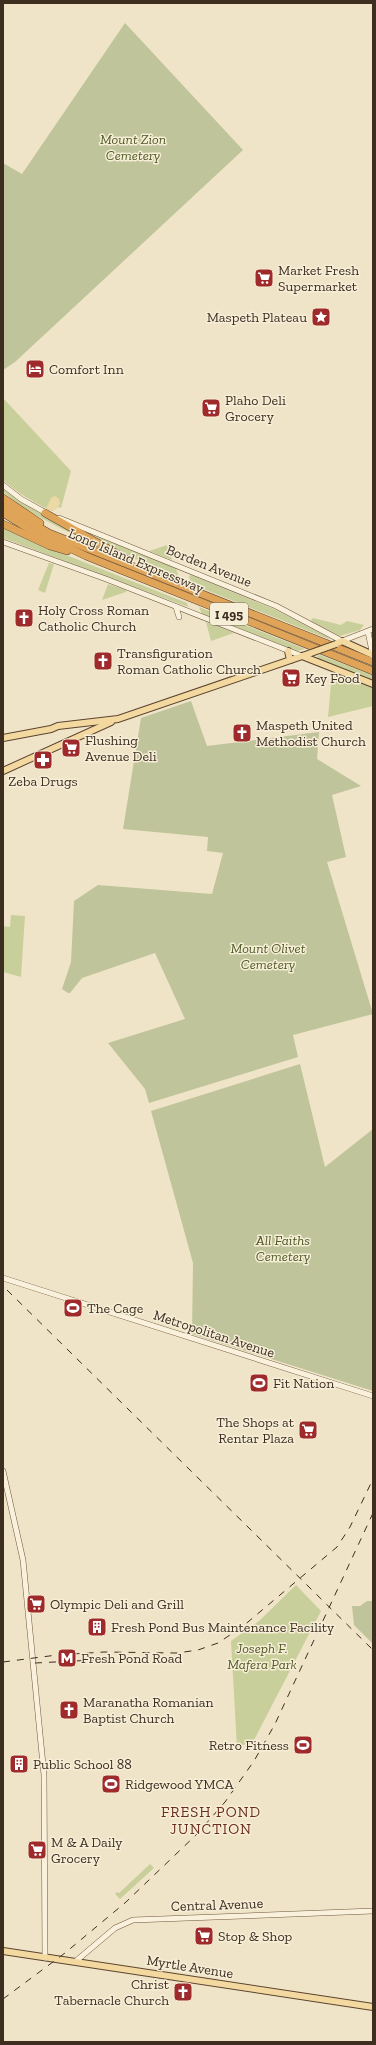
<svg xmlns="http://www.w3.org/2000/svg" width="376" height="2045" font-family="'Zilla Slab',serif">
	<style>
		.green { fill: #c9cf9b }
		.sand { fill: #ecd9a5 }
		.cemetery { fill: #bfc49a }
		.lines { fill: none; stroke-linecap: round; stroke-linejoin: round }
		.secondary-casing { stroke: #6f573f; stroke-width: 6 }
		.primary-casing { stroke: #5b4430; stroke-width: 8 }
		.highway-casing { stroke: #5b4430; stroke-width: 8 }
		.secondary { stroke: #faf1dc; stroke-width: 5 }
		.primary { stroke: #f3d9a0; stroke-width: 6 }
		.highway { stroke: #e0a458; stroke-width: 7 }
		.rail { stroke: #3d2e20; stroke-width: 1; stroke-dasharray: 7 7; stroke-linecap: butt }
		.primary-bridge-casing { stroke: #5b4430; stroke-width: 8; stroke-linecap: butt }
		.primary-bridge { stroke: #f3d9a0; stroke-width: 6 }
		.labels { text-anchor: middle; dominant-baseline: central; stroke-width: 3; stroke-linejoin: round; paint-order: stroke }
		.shield { fill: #f7eed8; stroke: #756857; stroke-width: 1 }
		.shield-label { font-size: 13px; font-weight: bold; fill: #3d2e20 }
		.park-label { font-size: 14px; font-style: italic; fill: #4d5a26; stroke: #f7eed8 }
		.poi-label { font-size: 14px; fill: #3d2e20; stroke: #f7eed8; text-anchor: start }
		.street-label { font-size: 14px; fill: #3d2e20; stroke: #f7eed8 }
		.neighbourhood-label { font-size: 15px; letter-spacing: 1px; fill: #6b2e1e; stroke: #f7eed8 }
	</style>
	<rect width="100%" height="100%" fill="#f0e4c8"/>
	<g class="green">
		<path d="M3,398L71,471L61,508L58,507L52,511C34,503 18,493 3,480Z"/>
		<path d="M3,489C32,511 67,526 98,545C65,531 32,516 3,492Z"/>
		<path d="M3,526L46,547L187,603L188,607L3,538Z"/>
		<path d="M93,535L176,568L179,579L118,551Z"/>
		<path d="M167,545L172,560L149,551Z"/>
		<path d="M49,563L54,564L45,593L38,590Z"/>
		<path d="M191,575L274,609L326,636L331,640L191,584L189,576Z"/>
		<path d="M108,584L126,590V592L102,600Z"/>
		<path d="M199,607L305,649L297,651L202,614Z"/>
		<path d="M313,618L341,625L347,621L364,625L360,630L340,636L313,623L311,620Z"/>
		<path d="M206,622L234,633L211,641Z"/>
		<path d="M320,655L372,675L373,679L372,680L318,659L317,656Z"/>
		<path d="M332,672L373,688V706L328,717Z"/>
		<path d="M11,915L25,916L21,977L3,972V926L10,927Z"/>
		<path d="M296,1585L321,1611L254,1740L237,1748L231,1641L259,1621Z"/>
		<path d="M150,1864L154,1868L120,1899L115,1894L117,1892L119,1893Z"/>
	</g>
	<path class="sand" d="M55,496L59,499L60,504L54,511L46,509L51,498Z"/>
	<g class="cemetery">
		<path d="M125,23L243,150L15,362L3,370V163L22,174Z"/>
		<path d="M191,701L207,746L319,732L317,759L361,786L332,795L346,857L327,862L373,1014L293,1035L298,1057L149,1103L145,1089L108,1043L185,1019L155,953L82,978L70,993H68L62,989L71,962L74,901L98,885L212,894L223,853L207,851L208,837L123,829L141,718Z"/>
		<path d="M300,1064L325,1167L373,1129V1391L192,1334L193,1263L151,1111Z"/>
		<path d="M367,1601H373V1644L354,1625L352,1606H360Z"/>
	</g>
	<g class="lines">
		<g class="secondary-casing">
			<g id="secondary">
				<path d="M3,485L21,499L48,514"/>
				<path d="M59,518L276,606L342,641L373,629"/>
				<path d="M3,542L106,579L302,656"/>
				<path d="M176,607L179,617"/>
				<path d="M368,632L373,656"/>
				<path d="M3,1278L373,1396"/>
				<path d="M3,1471L23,1560L44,1775L45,1958"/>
				<path d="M76,1961L115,1928L133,1920L373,1911"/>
			</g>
		</g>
		<g class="primary-casing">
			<g id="primary">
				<path d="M336,644L342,641L373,655"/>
				<path d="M288,651L290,660"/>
				<path d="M302,656L373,684"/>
				<path d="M3,738L51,729L58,726L118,719L311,653"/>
				<path d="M3,771L111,722"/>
				<path d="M3,1951L373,2007"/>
			</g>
		</g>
		<g class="highway-casing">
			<g id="highway">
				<path d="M3,498L40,523"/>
				<path d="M3,506L49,533L373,662"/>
				<path d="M3,513L29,529L86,556L373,671"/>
				<path d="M45,513L128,560"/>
				<path d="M3,524L50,546L67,551"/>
			</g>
		</g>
		<use href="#secondary" class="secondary"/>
		<use href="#primary" class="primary"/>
		<use href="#highway" class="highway"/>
		<g class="rail">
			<path d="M7,1290L373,1650"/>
			<path d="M3,1662L57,1655L104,1652L177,1653L198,1650L218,1643L242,1627L337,1547L350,1527L373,1479"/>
			<path d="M35,1663L135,1658"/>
			<path d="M3,1999L65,1953L126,1902L197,1834L225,1802L254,1761L275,1724L373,1513"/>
		</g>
		<g class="primary-bridge-casing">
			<path id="primary-bridge" d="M311,653L336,644"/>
		</g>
		<use href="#primary-bridge" class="primary-bridge"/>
	</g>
	<defs>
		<g id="supermarket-square" transform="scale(1)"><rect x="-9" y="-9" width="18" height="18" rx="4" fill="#9e2a2b" stroke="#f7eed8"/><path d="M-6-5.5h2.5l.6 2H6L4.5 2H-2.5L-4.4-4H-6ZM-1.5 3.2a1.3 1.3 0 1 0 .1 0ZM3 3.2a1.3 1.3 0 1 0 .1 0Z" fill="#fff"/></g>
		<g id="sight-square" transform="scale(1)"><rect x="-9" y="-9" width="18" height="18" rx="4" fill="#9e2a2b" stroke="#f7eed8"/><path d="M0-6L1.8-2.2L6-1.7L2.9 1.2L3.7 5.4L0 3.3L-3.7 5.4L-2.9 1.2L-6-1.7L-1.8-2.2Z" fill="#fff"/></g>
		<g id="hotel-square" transform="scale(1)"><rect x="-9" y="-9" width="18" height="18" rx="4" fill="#9e2a2b" stroke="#f7eed8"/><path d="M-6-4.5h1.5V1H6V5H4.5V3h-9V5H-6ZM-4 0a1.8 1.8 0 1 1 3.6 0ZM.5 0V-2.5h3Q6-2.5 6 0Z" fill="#fff"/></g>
		<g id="church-square" transform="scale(1)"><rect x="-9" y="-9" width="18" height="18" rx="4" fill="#9e2a2b" stroke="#f7eed8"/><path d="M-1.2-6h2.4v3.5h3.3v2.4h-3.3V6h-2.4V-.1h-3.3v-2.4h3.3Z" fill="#fff"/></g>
		<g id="pharmacy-square" transform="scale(1)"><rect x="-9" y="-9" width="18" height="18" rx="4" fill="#9e2a2b" stroke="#f7eed8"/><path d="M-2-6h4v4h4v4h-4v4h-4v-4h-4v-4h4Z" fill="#fff"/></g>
		<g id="stadium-square" transform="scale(1)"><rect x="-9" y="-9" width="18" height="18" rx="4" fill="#9e2a2b" stroke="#f7eed8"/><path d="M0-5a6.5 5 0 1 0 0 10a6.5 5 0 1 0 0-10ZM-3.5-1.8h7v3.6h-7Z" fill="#fff"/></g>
		<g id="building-square" transform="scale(1)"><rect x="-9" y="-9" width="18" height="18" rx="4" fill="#9e2a2b" stroke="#f7eed8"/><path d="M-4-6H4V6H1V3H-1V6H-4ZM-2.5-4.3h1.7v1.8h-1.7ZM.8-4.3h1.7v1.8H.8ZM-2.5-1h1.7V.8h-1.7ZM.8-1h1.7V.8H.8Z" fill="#fff"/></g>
		<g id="metro-square" transform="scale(1)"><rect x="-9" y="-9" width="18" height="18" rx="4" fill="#9e2a2b" stroke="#f7eed8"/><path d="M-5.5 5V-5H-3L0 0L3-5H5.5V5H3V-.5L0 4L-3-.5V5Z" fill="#fff"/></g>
	</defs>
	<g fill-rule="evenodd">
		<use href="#supermarket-square" x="264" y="278"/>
		<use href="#sight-square" x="321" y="317"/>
		<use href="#hotel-square" x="35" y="369"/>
		<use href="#supermarket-square" x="211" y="408"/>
		<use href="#church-square" x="24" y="618"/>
		<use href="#church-square" x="103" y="661"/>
		<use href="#supermarket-square" x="291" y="678"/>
		<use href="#church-square" x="242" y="733"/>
		<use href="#supermarket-square" x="71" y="748"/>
		<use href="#pharmacy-square" x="43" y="760"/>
		<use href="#stadium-square" x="73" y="1308"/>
		<use href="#stadium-square" x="259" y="1383"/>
		<use href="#supermarket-square" x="308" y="1430"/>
		<use href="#supermarket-square" x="36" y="1604"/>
		<use href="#building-square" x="97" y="1627"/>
		<use href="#metro-square" x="67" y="1658"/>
		<use href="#church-square" x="69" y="1710"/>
		<use href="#stadium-square" x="303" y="1745"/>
		<use href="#building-square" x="19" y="1764"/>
		<use href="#stadium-square" x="111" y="1784"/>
		<use href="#supermarket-square" x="37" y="1850"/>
		<use href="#supermarket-square" x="204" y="1936"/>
		<use href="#church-square" x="183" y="1992"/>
	</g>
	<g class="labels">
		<rect class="shield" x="210" y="603" width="38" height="22" rx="3"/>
		<g class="shield-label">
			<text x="229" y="614">I 495</text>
		</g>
		<g class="park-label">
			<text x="133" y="139">Mount Zion<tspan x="133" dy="16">Cemetery</tspan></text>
			<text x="268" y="948">Mount Olivet<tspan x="268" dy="16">Cemetery</tspan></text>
			<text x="283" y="1240">All Faiths<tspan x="283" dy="16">Cemetery</tspan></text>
			<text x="262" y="1648">Joseph F.<tspan x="262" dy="16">Mafera Park</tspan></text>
		</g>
		<g class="poi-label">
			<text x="278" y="270">Market Fresh<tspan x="278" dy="16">Supermarket</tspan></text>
			<text x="307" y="317" text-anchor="end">Maspeth Plateau</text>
			<text x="49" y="369">Comfort Inn</text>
			<text x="225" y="400">Plaho Deli<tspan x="225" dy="16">Grocery</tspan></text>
			<text x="38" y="610">Holy Cross Roman<tspan x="38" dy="16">Catholic Church</tspan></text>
			<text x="117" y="653">Transfiguration<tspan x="117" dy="16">Roman Catholic Church</tspan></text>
			<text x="305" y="678">Key Food</text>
			<text x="256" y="725">Maspeth United<tspan x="256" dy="16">Methodist Church</tspan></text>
			<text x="85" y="740">Flushing<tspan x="85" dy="16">Avenue Deli</tspan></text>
			<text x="43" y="781" text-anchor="middle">Zeba Drugs</text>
			<text x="87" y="1308">The Cage</text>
			<text x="273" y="1383">Fit Nation</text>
			<text x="294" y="1422" text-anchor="end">The Shops at<tspan x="294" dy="16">Rentar Plaza</tspan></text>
			<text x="50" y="1604">Olympic Deli and Grill</text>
			<text x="111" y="1627">Fresh Pond Bus Maintenance Facility</text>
			<text x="81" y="1658">Fresh Pond Road</text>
			<text x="83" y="1702">Maranatha Romanian<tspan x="83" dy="16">Baptist Church</tspan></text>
			<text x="289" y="1745" text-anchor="end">Retro Fitness</text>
			<text x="33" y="1764">Public School 88</text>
			<text x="125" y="1784">Ridgewood YMCA</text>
			<text x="51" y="1842">M &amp; A Daily<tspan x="51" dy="16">Grocery</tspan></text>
			<text x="218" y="1936">Stop &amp; Shop</text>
			<text x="169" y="1984" text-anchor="end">Christ<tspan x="169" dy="16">Tabernacle Church</tspan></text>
		</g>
		<g class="street-label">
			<text transform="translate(136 561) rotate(23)">Long Island Expressway</text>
			<text transform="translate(209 566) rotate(22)">Borden Avenue</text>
			<text transform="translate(214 1334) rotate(18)">Metropolitan Avenue</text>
			<text transform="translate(217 1905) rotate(-2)">Central Avenue</text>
			<text transform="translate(190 1967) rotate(9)">Myrtle Avenue</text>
		</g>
		<g class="neighbourhood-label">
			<text x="211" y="1812">FRESH POND<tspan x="211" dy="17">JUNCTION</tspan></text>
		</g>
	</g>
	<rect width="376" height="2045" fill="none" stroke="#3d2e20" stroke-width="8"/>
</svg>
